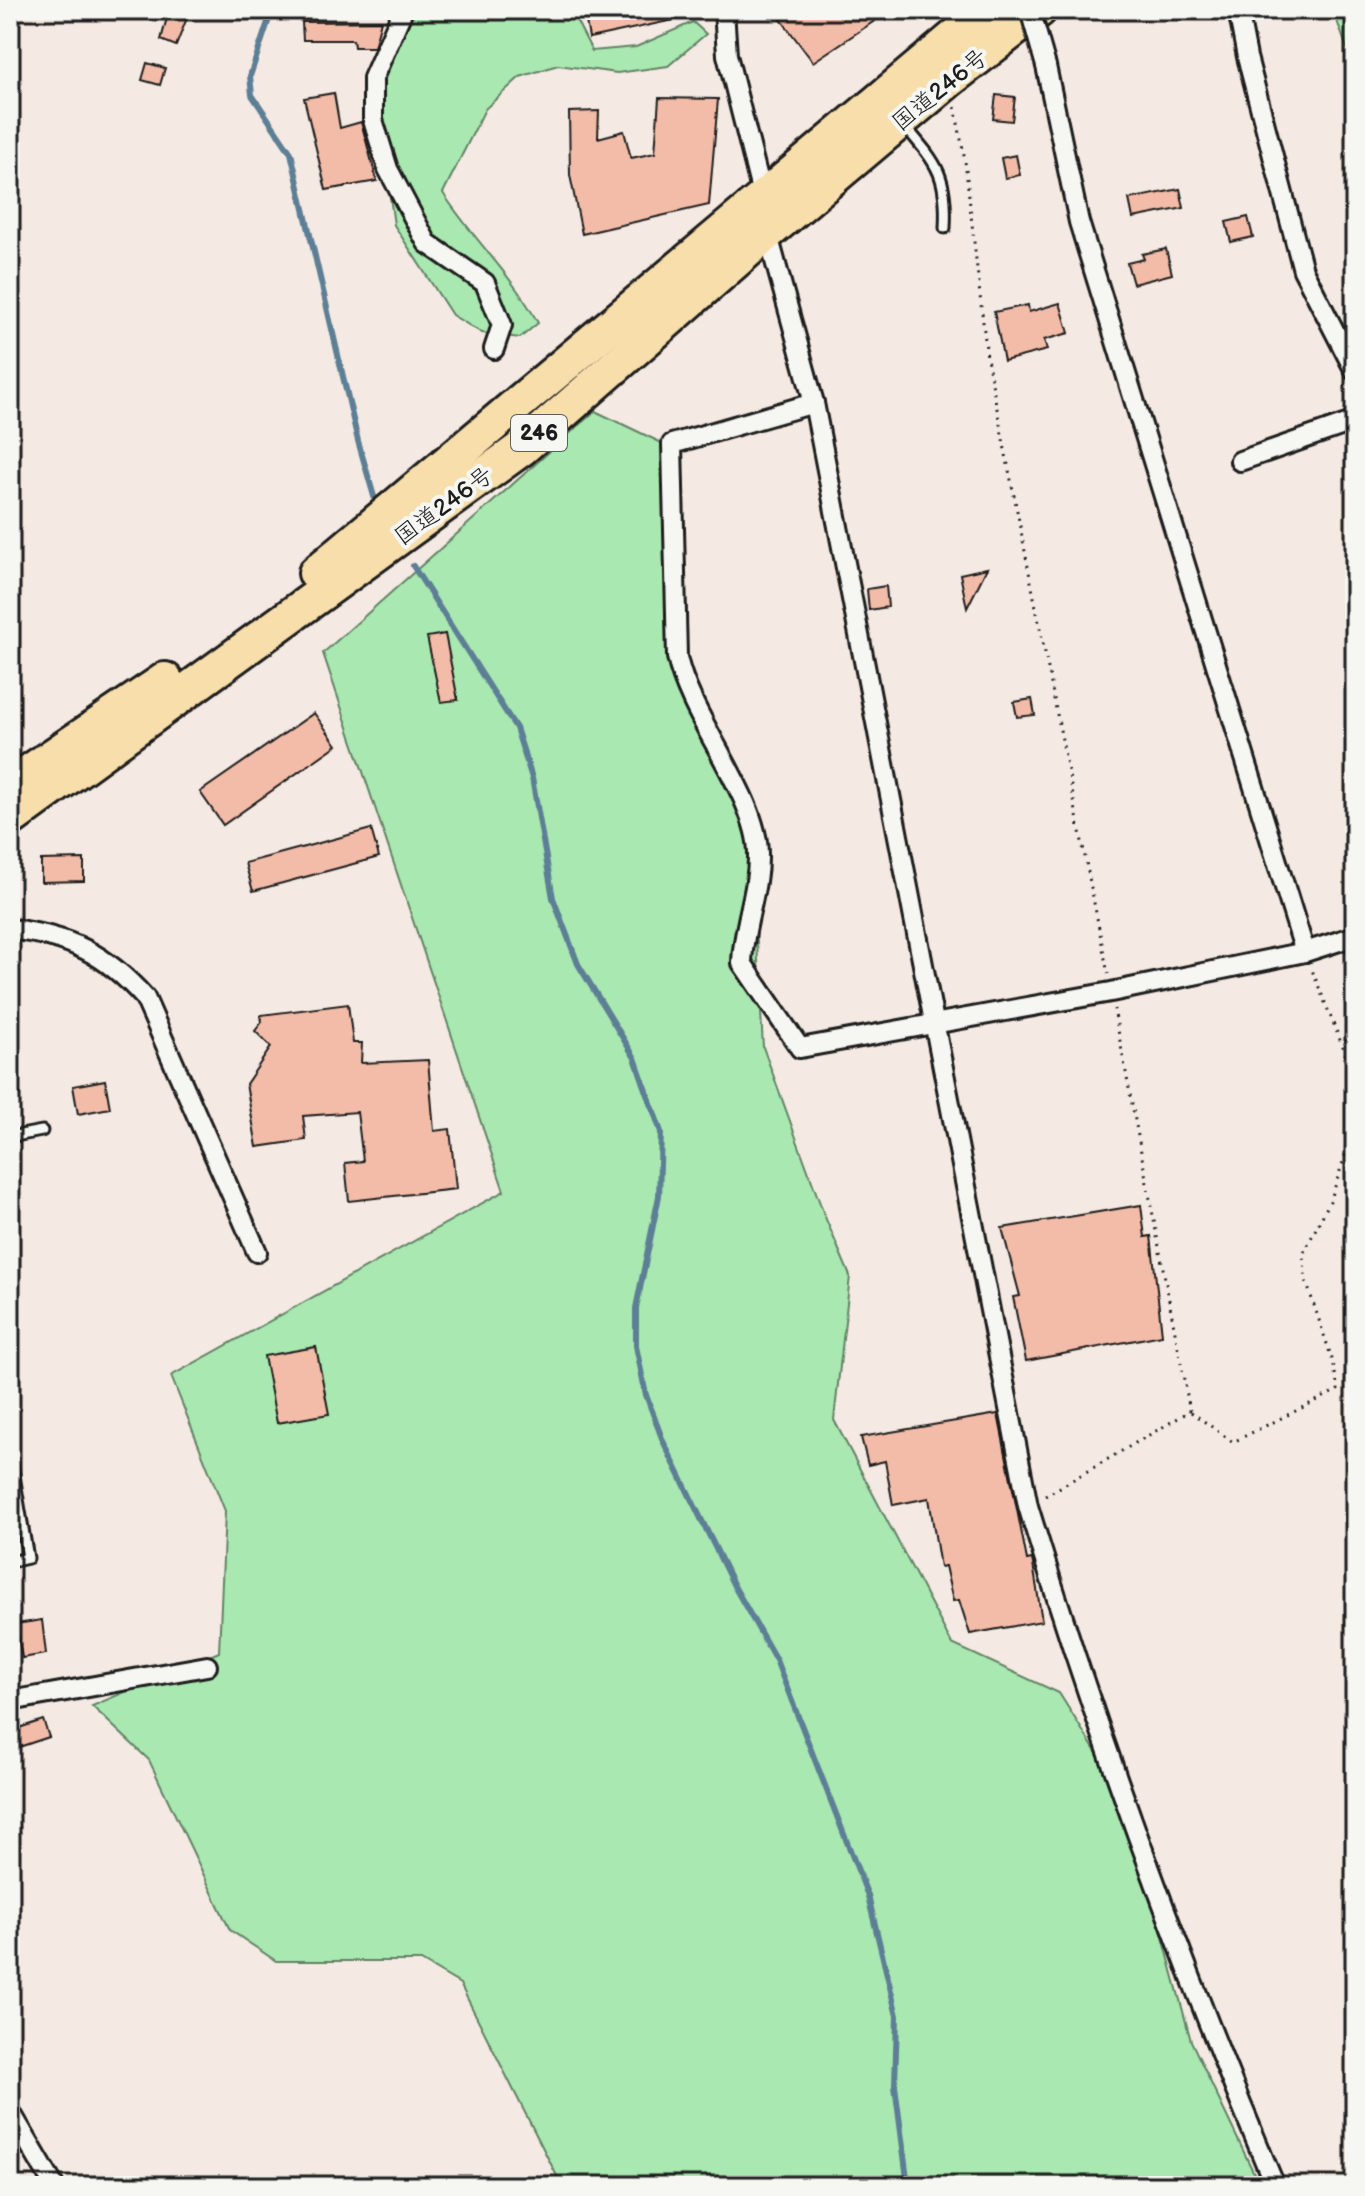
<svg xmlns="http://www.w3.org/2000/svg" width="1365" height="2196" font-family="'Balsamiq Sans','Klee One',sans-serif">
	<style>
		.green { fill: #a9e8b0; stroke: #628266; stroke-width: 2 }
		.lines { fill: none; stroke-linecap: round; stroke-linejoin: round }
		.stream { stroke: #5d7f96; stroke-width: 6 }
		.building { fill: #f3bca8; stroke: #1c1c1c; stroke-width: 2 }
		.lane-casing { stroke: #1c1c1c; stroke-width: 15 }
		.street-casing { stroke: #1c1c1c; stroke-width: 24 }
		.highway-casing { stroke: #1c1c1c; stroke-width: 40 }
		.path { stroke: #1c1c1c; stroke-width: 3; stroke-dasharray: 2 6; stroke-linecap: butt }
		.lane { stroke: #f6f6f2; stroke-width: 9 }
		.street { stroke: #f6f6f2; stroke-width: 18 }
		.highway { stroke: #f8deab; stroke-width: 34 }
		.street-bridge-casing { stroke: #1c1c1c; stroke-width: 24; stroke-linecap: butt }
		.street-bridge { stroke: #f6f6f2; stroke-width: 18 }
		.labels { text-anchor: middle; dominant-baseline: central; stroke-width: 8; stroke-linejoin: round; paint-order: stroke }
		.shield { fill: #f6f6f2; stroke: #5d5d5c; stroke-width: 2 }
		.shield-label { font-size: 22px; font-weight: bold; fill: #1c1c1c }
		.street-label { font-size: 24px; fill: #1c1c1c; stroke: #f6f6f2 }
	</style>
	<rect width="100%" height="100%" fill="#f5eae3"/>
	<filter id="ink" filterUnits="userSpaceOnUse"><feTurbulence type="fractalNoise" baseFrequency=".0125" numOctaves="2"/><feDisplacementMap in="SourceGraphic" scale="16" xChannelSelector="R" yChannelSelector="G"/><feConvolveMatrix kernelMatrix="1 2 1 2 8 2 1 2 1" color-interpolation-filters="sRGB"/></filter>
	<g filter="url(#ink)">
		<g class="green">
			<path d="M403,10H571L592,51L636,47L693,22L706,34L668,66L617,73L558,65L520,77L485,109L443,193C472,238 513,276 538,323L520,338L482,333L452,315L394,225L373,78Z"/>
			<path d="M1333,10H1355V70Z"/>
			<path d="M595,411L668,446L678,664L751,839L763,1047L825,1217L850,1276L834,1420L952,1644L1059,1693L1126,1800L1191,2041L1260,2186H562L460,1984L421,1961H276L230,1930L149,1760L92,1706L219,1652L225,1511L171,1376L504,1191L323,653Z"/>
		</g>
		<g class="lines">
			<g class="stream">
				<path d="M272,10L250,76L252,95L291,153L358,441L375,500"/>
				<path d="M413,566L516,728L532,778L553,898L578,964L635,1058L661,1132L659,1196L636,1308V1346L646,1395L663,1441L734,1586L776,1660L868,1896L897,2016L895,2086L908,2186"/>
			</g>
		</g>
		<g class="building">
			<path d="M169,10H190L176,46L161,40Z"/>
			<path d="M584,10H683V18L589,38Z"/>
			<path d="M774,10H891L813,62Z"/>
			<path d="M381,21L374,47H354L353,40H303L302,22Z"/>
			<path d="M147,63L165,68L160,85L142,80Z"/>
			<path d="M334,93L340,128L361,122L377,181L326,190L304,98Z"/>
			<path d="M996,95L1015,97L1012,121L993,119Z"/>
			<path d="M659,98L718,99L709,205L582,234L570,175L569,112L599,111L598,138L624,131L631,158L655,153Z"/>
			<path d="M1016,155L1020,175L1005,178L1001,158Z"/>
			<path d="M1180,189L1184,208L1133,218L1129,199Z"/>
			<path d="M1248,217L1253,237L1231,242L1226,222Z"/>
			<path d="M1166,249L1172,274L1133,284L1127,263L1144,259L1142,254Z"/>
			<path d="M1060,303L1069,333L1044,340L1047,350L1004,361L994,312L1028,305L1029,312Z"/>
			<path d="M987,568L967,608L960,574Z"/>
			<path d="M886,586L888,607L869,610L867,589Z"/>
			<path d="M445,634L458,700L441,702L427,637Z"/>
			<path d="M1032,699L1035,715L1017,717L1014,702Z"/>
			<path d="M314,713L337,745L223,825L200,792Z"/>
			<path d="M371,829L379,857L253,891L245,863Z"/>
			<path d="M84,859V881L41,882V860Z"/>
			<path d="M348,1004L353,1043H362L361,1063L428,1060L434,1131L450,1129L456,1189L349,1201L345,1163L363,1161L357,1112L303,1116L306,1140L257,1147L246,1084L271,1047L255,1031L262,1022L261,1015Z"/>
			<path d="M105,1080L110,1108L78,1114L73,1086Z"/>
			<path d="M1141,1205L1145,1237L1151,1236L1162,1335L1026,1361L1013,1297L1020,1296L1002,1228Z"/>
			<path d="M316,1347L329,1414L277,1423L264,1356Z"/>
			<path d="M998,1414L1027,1560L1032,1559L1033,1564L1042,1621L970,1634L959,1600L953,1601L945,1566L940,1567L929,1498L893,1505L885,1461L868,1465L861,1437Z"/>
			<path d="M42,1620L46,1654L22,1658L16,1624Z"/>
			<path d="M43,1720L49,1737L10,1750V1731Z"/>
		</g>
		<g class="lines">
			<g class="lane-casing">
				<g id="lane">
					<path d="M904,125C937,164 948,175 945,228"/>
					<path d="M10,1137L42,1131"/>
					<path d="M10,1452L28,1558L10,1562"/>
				</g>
			</g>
			<g class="street-casing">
				<g id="street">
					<path d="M403,10L373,78V120L388,169L427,243L485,283L502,325L494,349"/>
					<path d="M724,10L727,55L764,202"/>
					<path d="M1238,10L1247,57L1303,270L1355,371"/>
					<path d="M1046,66L1079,222L1305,952"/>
					<path d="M766,228L814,403L1028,1506C1098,1737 1181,1963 1275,2186"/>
					<path d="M814,403L672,444L677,657C690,719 758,797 758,854C759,890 743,926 742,963L800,1048L1111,992L1305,952L1355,936"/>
					<path d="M1240,461L1355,421"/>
					<path d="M10,929C69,936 105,953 145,998L257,1252"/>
					<path d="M10,1701L207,1666"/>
					<path d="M10,2111L54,2186"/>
				</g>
			</g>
			<g class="highway-casing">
				<g id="highway">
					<path d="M316,573L987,10"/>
					<path d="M10,785L165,680"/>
					<path d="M10,819L522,448L766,234L950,79L1039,10"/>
				</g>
			</g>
			<g class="path">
				<path d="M955,107L965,161L987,358L1108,974"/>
				<path d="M1191,1412L1233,1442L1338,1390L1333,1362L1306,1281L1303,1254L1331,1199L1350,1140L1354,1075L1312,970"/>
				<path d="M1045,1496L1190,1411L1114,1009"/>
			</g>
			<use href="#lane" class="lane"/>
			<use href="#street" class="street"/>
			<use href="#highway" class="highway"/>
			<g class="street-bridge-casing">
				<path id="street-bridge" d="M1030,10L1046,66"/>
			</g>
			<use href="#street-bridge" class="street-bridge"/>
		</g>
	</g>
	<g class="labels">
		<rect class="shield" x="511" y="415" width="56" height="36" rx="6"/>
		<g class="shield-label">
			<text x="539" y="433">246</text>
		</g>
		<g class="street-label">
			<text transform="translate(940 90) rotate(-39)">国道246号</text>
			<text transform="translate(444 506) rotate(-36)">国道246号</text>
		</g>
	</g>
	<rect width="1365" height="2196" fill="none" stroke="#f6f6f2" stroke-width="40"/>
	<rect x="20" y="20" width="1325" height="2156" fill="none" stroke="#1c1c1c" stroke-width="3" filter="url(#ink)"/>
</svg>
